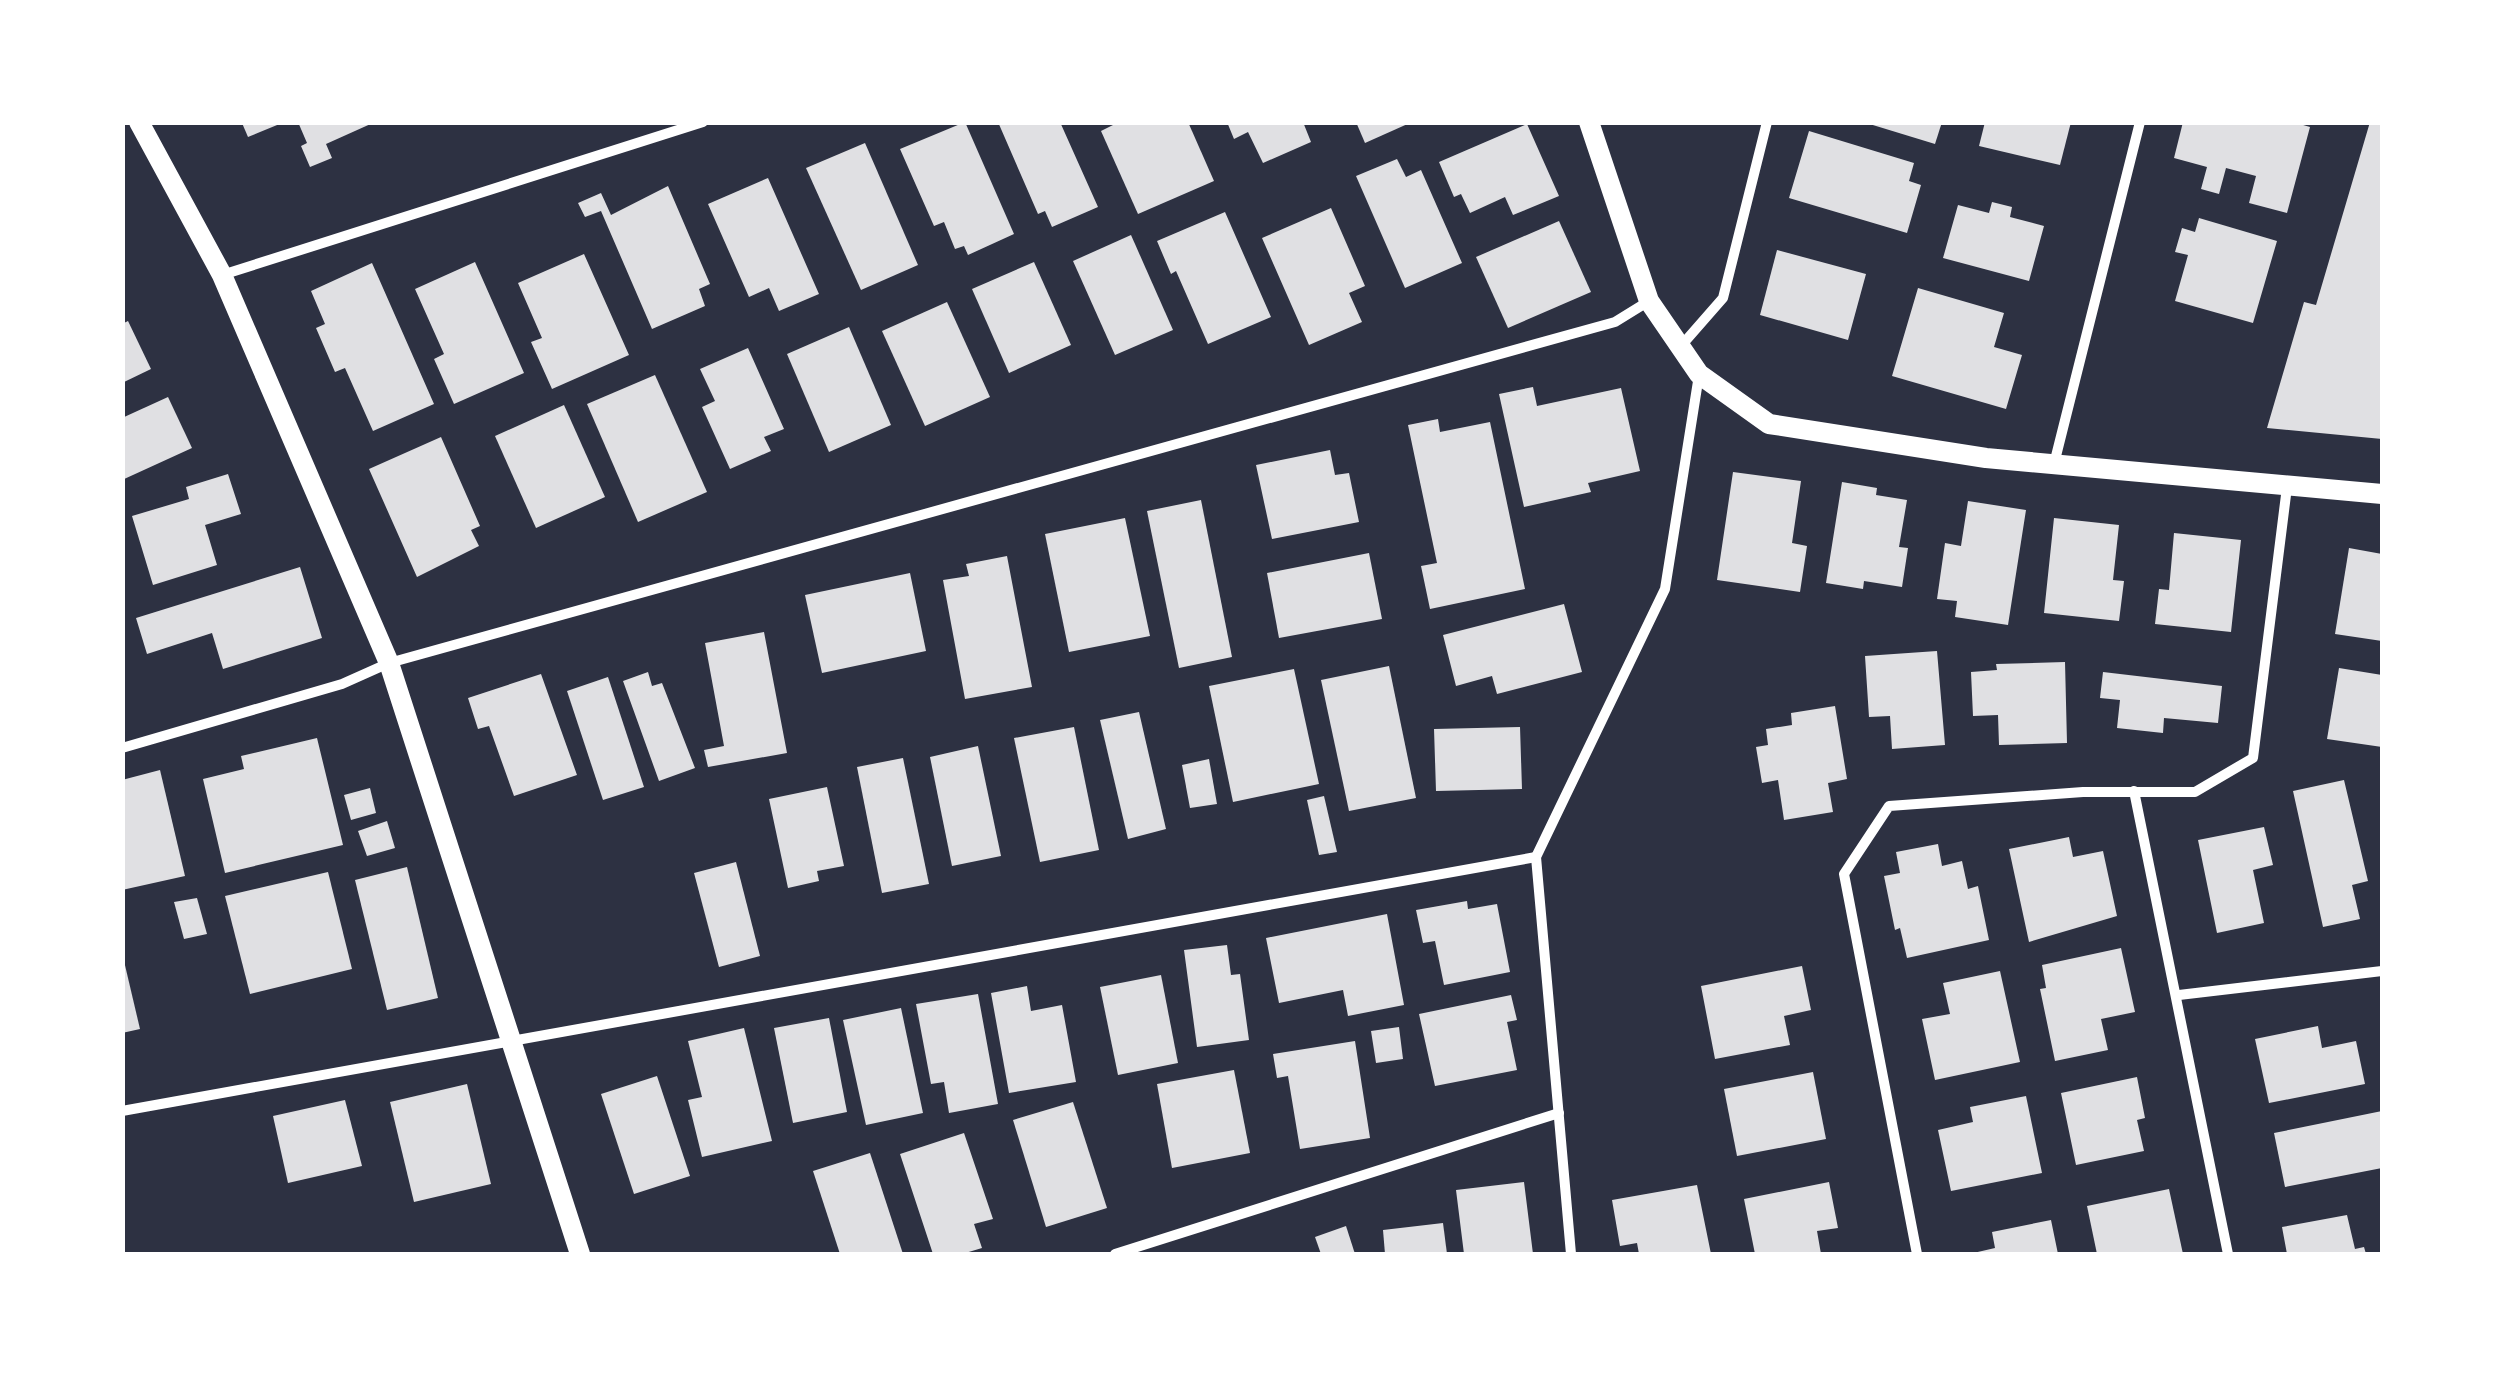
<svg xmlns="http://www.w3.org/2000/svg" width="2505" height="1377" font-family="Inter,sans-serif">
	<style>
		.building { fill: #e0e0e3 }
		.lines { fill: none; stroke-linecap: round; stroke-linejoin: round }
		.minor { stroke: #fff; stroke-width: 10 }
		.secondary { stroke: #fff; stroke-width: 20 }
	</style>
	<rect width="100%" height="100%" fill="#2d3142"/>
	<g class="building">
		<path d="M298,122H375L326,144L332,158L310,167L301,146L307,143Z"/>
		<path d="M965,122L1014,234L968,255L964,246L955,249L944,222L934,226L900,149Z"/>
		<path d="M998,122H1060L1098,207L1052,227L1045,211L1038,214Z"/>
		<path d="M1119,122H1188L1214,181L1138,214L1101,131Z"/>
		<path d="M1227,122H1303L1311,142L1263,163L1248,132L1234,139Z"/>
		<path d="M1356,122H1412L1365,143Z"/>
		<path d="M1863,122H1942L1935,144Z"/>
		<path d="M1985,122H2071L2060,165L1979,146Z"/>
		<path d="M2183,122H2293L2310,127L2287,213L2249,203L2256,176L2226,168L2219,194L2201,189L2207,167L2174,158Z"/>
		<path d="M2370,122H2382V439L2267,428L2304,302L2316,305Z"/>
		<path d="M242,123H282L248,137Z"/>
		<path d="M1527,124L1559,196L1513,215L1505,197L1470,213L1461,194L1454,197L1439,162Z"/>
		<path d="M1809,131L1914,163L1909,181L1921,185L1907,233L1789,198Z"/>
		<path d="M865,143L918,265L861,290L806,168Z"/>
		<path d="M1397,159L1406,177L1421,170L1462,263L1405,288L1356,176Z"/>
		<path d="M768,178L819,294L779,311L769,288L749,297L708,204Z"/>
		<path d="M668,186L710,284L699,289L705,306L652,329L601,211L585,217L578,203L601,193L611,215Z"/>
		<path d="M1992,202L2012,207L2010,217L2044,226L2029,281L1943,258L1958,205L1989,213Z"/>
		<path d="M1331,208L1365,286L1349,293L1362,322L1309,345L1262,238Z"/>
		<path d="M1225,212L1271,317L1208,344L1176,271L1171,274L1157,241Z"/>
		<path d="M2199,218L2277,241L2253,323L2175,301L2188,255L2175,252L2182,228L2195,232Z"/>
		<path d="M1559,221L1591,292L1508,328L1476,257Z"/>
		<path d="M1131,235L1173,330L1115,355L1073,261Z"/>
		<path d="M1777,250L1866,274L1848,340L1760,315Z"/>
		<path d="M584,254L629,355L552,389L531,342L542,338L518,283Z"/>
		<path d="M475,262L524,373L454,404L434,359L444,354L415,289Z"/>
		<path d="M1034,262L1071,345L1009,373L972,289Z"/>
		<path d="M372,263L434,404L373,431L345,368L335,372L316,328L325,324L311,291Z"/>
		<path d="M1918,288L2004,313L1994,347L2022,355L2006,409L1892,376Z"/>
		<path d="M947,302L990,397L925,426L882,331Z"/>
		<path d="M128,321L151,369L122,383V324Z"/>
		<path d="M849,327L891,425L829,452L787,354Z"/>
		<path d="M748,348L784,429L764,437L771,451L730,469L702,407L715,401L700,369Z"/>
		<path d="M655,375L707,492L638,522L587,404Z"/>
		<path d="M1533,387L1537,406L1621,388L1640,471L1588,483L1591,492L1524,507L1499,394Z"/>
		<path d="M168,397L192,448L122,480V418Z"/>
		<path d="M564,405L605,497L536,528L495,436Z"/>
		<path d="M1438,419L1440,432L1490,422L1525,589L1430,609L1421,566L1437,563L1408,425Z"/>
		<path d="M441,437L480,526L471,530L479,546L417,577L369,469Z"/>
		<path d="M1330,450L1335,475L1349,473L1359,522L1272,539L1256,465Z"/>
		<path d="M1733,472L1801,481L1792,543L1807,546L1800,592L1717,580Z"/>
		<path d="M228,474L241,514L205,525L217,565L153,585L132,516L189,499L186,487Z"/>
		<path d="M1842,482L1877,488L1876,495L1907,500L1899,547L1908,548L1902,587L1864,581L1863,589L1826,583Z"/>
		<path d="M1201,500L1232,657L1179,668L1147,511Z"/>
		<path d="M1968,501L2026,510L2008,625L1955,617L1957,601L1937,599L1945,543L1961,546Z"/>
		<path d="M1125,518L1150,636L1069,652L1045,534Z"/>
		<path d="M2054,518L2119,525L2113,580L2124,581L2119,621L2044,613Z"/>
		<path d="M2174,533L2241,540L2231,632L2155,624L2159,589L2169,590Z"/>
		<path d="M2349,548L2382,554V641L2335,634Z"/>
		<path d="M1369,553L1382,619L1279,638L1267,573Z"/>
		<path d="M1007,556L1032,687L965,699L943,580L969,576L966,564Z"/>
		<path d="M300,567L322,638L223,669L212,633L147,654L136,618Z"/>
		<path d="M910,573L926,651L822,673L805,595Z"/>
		<path d="M1564,604L1582,672L1497,694L1492,676L1456,686L1443,635Z"/>
		<path d="M764,632L787,753L708,767L704,750L724,746L705,643Z"/>
		<path d="M1937,651L1945,745L1892,749L1890,716L1869,717L1865,656Z"/>
		<path d="M2065,662L2067,743L1999,745L1998,715L1973,716L1971,672L1997,670L1996,664Z"/>
		<path d="M1389,666L1416,798L1349,811L1321,680Z"/>
		<path d="M2339,668L2382,675V747L2327,739Z"/>
		<path d="M1294,669L1319,784L1233,802L1209,686Z"/>
		<path d="M648,672L652,686L662,683L695,768L659,781L623,681Z"/>
		<path d="M2103,672L2222,686L2218,723L2164,718L2163,733L2117,728L2120,700L2100,698Z"/>
		<path d="M541,674L577,775L514,796L489,726L478,729L468,698Z"/>
		<path d="M608,677L644,787L603,800L567,691Z"/>
		<path d="M1835,706L1847,779L1828,783L1833,812L1784,820L1778,780L1762,783L1756,747L1768,745L1766,729L1792,725L1791,713Z"/>
		<path d="M1139,712L1166,829L1128,839L1100,720Z"/>
		<path d="M1074,727L1099,850L1040,862L1014,738Z"/>
		<path d="M1520,727L1522,789L1436,791L1434,729Z"/>
		<path d="M317,738L343,845L225,873L203,779L244,769L241,756Z"/>
		<path d="M978,746L1001,856L952,866L930,757Z"/>
		<path d="M903,758L929,884L882,893L857,767Z"/>
		<path d="M1209,759L1217,804L1190,808L1182,765Z"/>
		<path d="M160,770L185,876L122,890V780Z"/>
		<path d="M2344,780L2368,881L2352,885L2360,919L2323,927L2293,791Z"/>
		<path d="M827,787L844,866L817,871L819,881L788,888L769,799Z"/>
		<path d="M370,788L376,813L351,820L344,795Z"/>
		<path d="M1324,796L1337,852L1319,855L1307,800Z"/>
		<path d="M387,821L395,848L367,856L358,831Z"/>
		<path d="M2264,827L2273,865L2253,870L2264,923L2217,933L2198,840Z"/>
		<path d="M2069,837L2073,857L2103,851L2117,916L2029,942L2009,849Z"/>
		<path d="M1938,844L1942,866L1962,861L1968,889L1978,886L1989,940L1907,958L1900,928L1895,930L1884,876L1900,873L1896,852Z"/>
		<path d="M736,862L760,956L719,967L694,873Z"/>
		<path d="M407,867L438,998L387,1010L355,880Z"/>
		<path d="M328,872L352,969L250,994L225,896Z"/>
		<path d="M197,898L207,934L184,939L174,902Z"/>
		<path d="M1467,901L1468,909L1497,904L1510,972L1444,985L1435,941L1423,943L1416,910Z"/>
		<path d="M1387,914L1404,1005L1348,1016L1343,990L1279,1003L1266,938Z"/>
		<path d="M1227,945L1231,975L1240,974L1249,1040L1197,1047L1184,950Z"/>
		<path d="M2121,948L2135,1012L2101,1019L2108,1050L2055,1061L2040,989L2046,988L2042,965Z"/>
		<path d="M124,961L140,1029L122,1033V962Z"/>
		<path d="M1802,966L1811,1010L1784,1016L1790,1045L1715,1059L1701,986Z"/>
		<path d="M2000,971L2020,1062L1935,1080L1922,1019L1950,1014L1943,983Z"/>
		<path d="M1161,975L1178,1063L1118,1075L1100,987Z"/>
		<path d="M1027,986L1031,1011L1062,1005L1076,1082L1009,1093L991,993Z"/>
		<path d="M978,994L998,1104L949,1113L944,1082L931,1084L916,1004Z"/>
		<path d="M1511,995L1517,1020L1507,1022L1517,1070L1435,1086L1419,1014Z"/>
		<path d="M901,1008L923,1113L866,1125L843,1020Z"/>
		<path d="M829,1018L847,1112L793,1123L774,1028Z"/>
		<path d="M2318,1026L2322,1048L2356,1041L2365,1084L2269,1103L2255,1039Z"/>
		<path d="M1399,1027L1403,1059L1376,1063L1371,1031Z"/>
		<path d="M744,1028L772,1141L702,1157L688,1100L702,1097L688,1041Z"/>
		<path d="M1355,1041L1370,1138L1300,1149L1288,1076L1277,1078L1273,1054Z"/>
		<path d="M1234,1070L1250,1153L1172,1168L1157,1084Z"/>
		<path d="M1813,1072L1826,1139L1737,1156L1724,1089Z"/>
		<path d="M657,1076L690,1176L634,1194L601,1094Z"/>
		<path d="M2137,1077L2145,1118L2137,1120L2144,1151L2076,1165L2061,1093Z"/>
		<path d="M467,1084L491,1184L414,1202L390,1102Z"/>
		<path d="M2026,1096L2042,1173L1951,1191L1938,1130L1973,1122L1970,1107Z"/>
		<path d="M345,1100L362,1166L288,1183L273,1116Z"/>
		<path d="M1073,1102L1107,1208L1046,1227L1013,1120Z"/>
		<path d="M2382,1111V1168L2285,1187L2274,1133Z"/>
		<path d="M964,1133L993,1219L974,1224L982,1248L962,1254H933L900,1154Z"/>
		<path d="M870,1153L903,1254H840L813,1171Z"/>
		<path d="M1524,1182L1533,1254H1464L1456,1190Z"/>
		<path d="M1829,1182L1838,1228L1817,1231L1821,1254H1755L1744,1199Z"/>
		<path d="M1697,1185L1711,1254H1639L1637,1243L1620,1246L1612,1200Z"/>
		<path d="M2169,1189L2183,1254H2097L2087,1206Z"/>
		<path d="M2347,1215L2355,1249L2364,1247L2366,1254H2287L2282,1227Z"/>
		<path d="M2051,1220L2058,1254H1969L1995,1248L1992,1232Z"/>
		<path d="M1443,1223L1447,1254H1385L1383,1230Z"/>
		<path d="M1346,1226L1355,1254H1321L1315,1237Z"/>
	</g>
	<g class="lines">
		<g class="minor">
			<path d="M222,275L703,122"/>
			<path d="M1681,346L1723,298L1767,122"/>
			<path d="M2054,464L2140,122"/>
			<path d="M122,748L342,684L389,663L1615,322L1649,301"/>
			<path d="M2134,791L2228,1254"/>
			<path d="M2179,995L2382,971"/>
			<path d="M122,1111L1536,857"/>
			<path d="M1115,1254L1559,1113"/>
			<path d="M1571,1254L1536,857L1665,589L1699,375"/>
			<path d="M1917,1254L1844,874L1889,806L2083,792H2195L2253,758L2287,487"/>
		</g>
		<g class="secondary">
			<path d="M139,122L222,275L389,663L580,1254"/>
			<path d="M1589,122L1649,301L1699,374L1769,424L1986,458L2382,494"/>
		</g>
	</g>
	<rect width="2505" height="1377" fill="none" stroke="#ffffff" stroke-width="250"/>
</svg>
